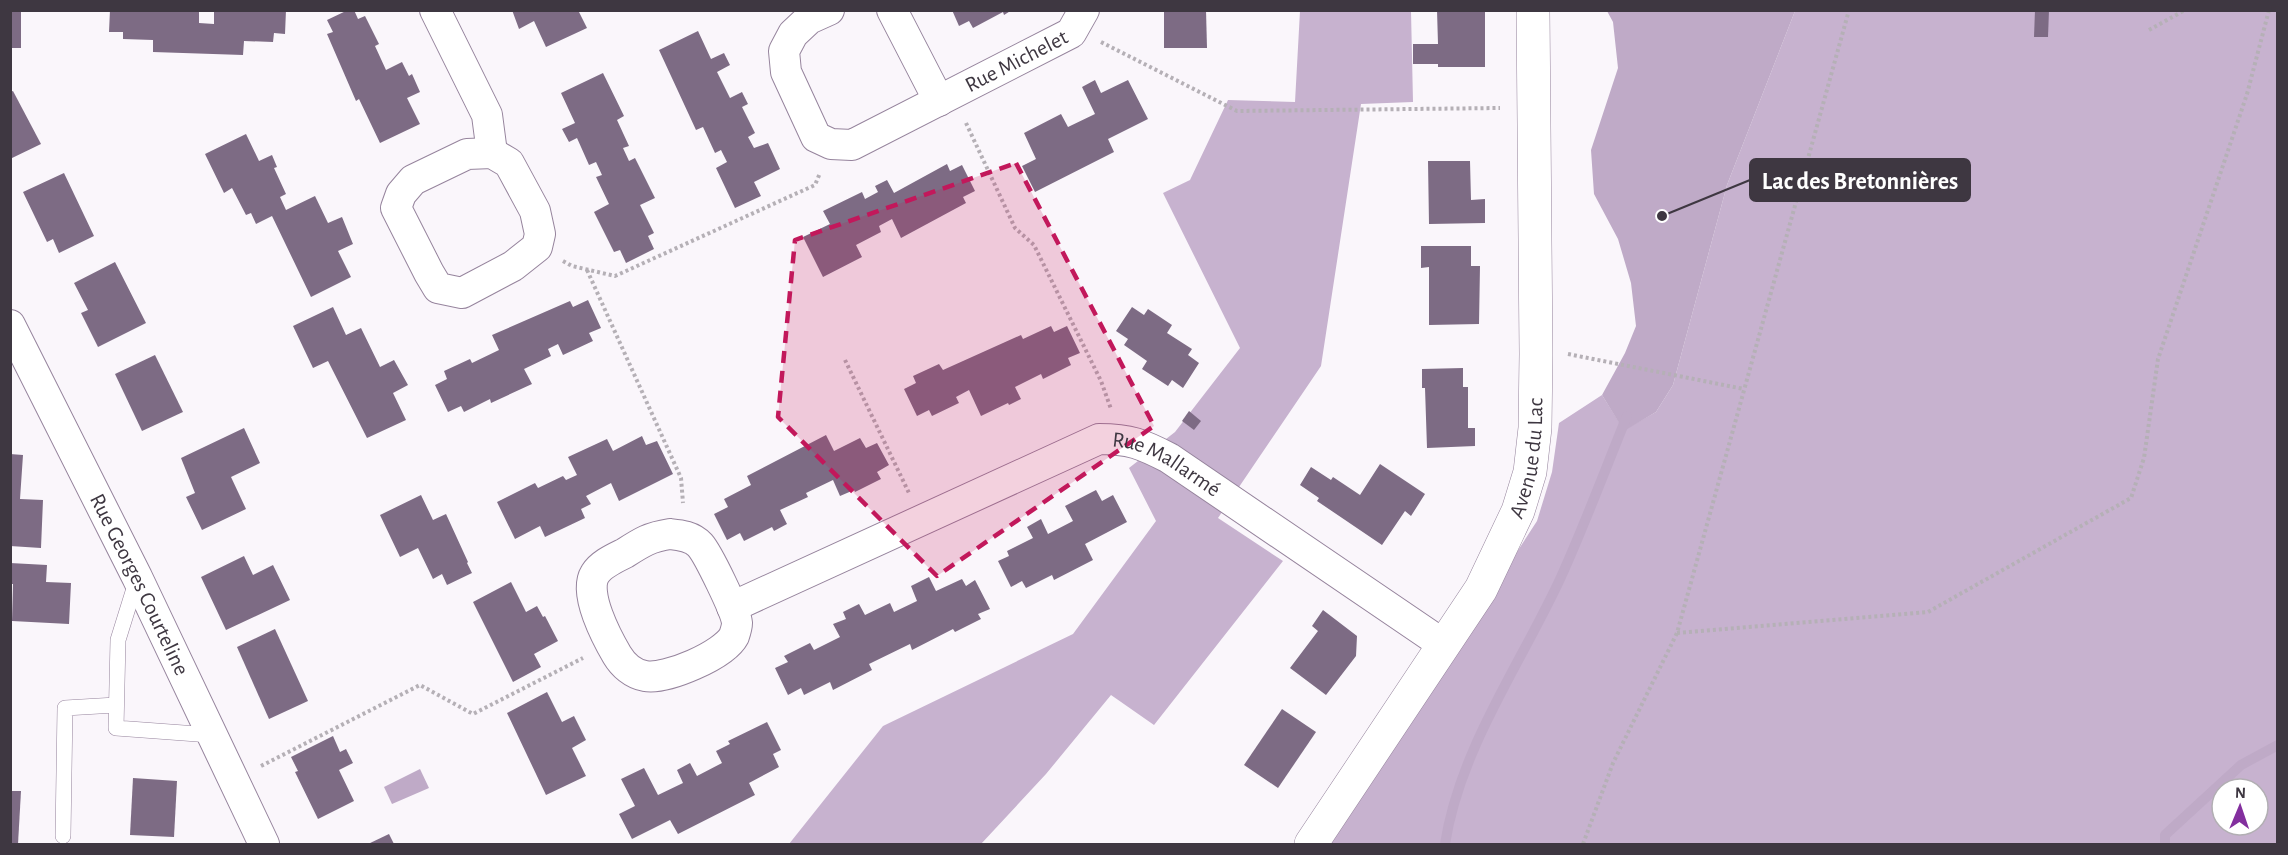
<svg xmlns="http://www.w3.org/2000/svg" width="2288" height="855" font-family="'Alegreya Sans',sans-serif">
	<style>
		.forest { fill: #c7b2cf; fill-rule: evenodd }
		.water { fill: #bfaac7 }
		.lines { fill: none; stroke-linecap: round; stroke-linejoin: round }
		.stream { stroke: #bfaac7; stroke-width: 10 }
		.building { fill: #7d6b84 }
		.lane-casing { stroke: #96849d; stroke-width: 16 }
		.street-casing { stroke: #96849d; stroke-width: 32 }
		.secondary-casing { stroke: #96849d; stroke-width: 34 }
		.path { stroke: #b5b0b6; stroke-width: 4; stroke-dasharray: 3 3; stroke-linecap: butt }
		.lane { stroke: #fff; stroke-width: 15 }
		.street { stroke: #fff; stroke-width: 30 }
		.secondary { stroke: #fff; stroke-width: 33 }
		.marked { fill: #c2185b; fill-opacity: 0.2; stroke: #c2185b; stroke-width: 4.5; stroke-dasharray: 12 8; stroke-linejoin: round }
		.labels { text-anchor: middle; dominant-baseline: central; stroke-width: 6; stroke-linejoin: round; paint-order: stroke }
		.street-label { font-size: 22px; fill: #3e3741; stroke: #fff }
		.leader { fill: none; stroke: #3e3741; stroke-width: 2 }
		.callout-dot { fill: #3e3741; stroke: #fff; stroke-width: 2 }
		.callout { fill: #3e3741; stroke: #3e3741; stroke-width: 2 }
		.callout-label { font-size: 24px; text-anchor: middle; font-weight: bold; fill: #fff }
	</style>
	<rect width="100%" height="100%" fill="#faf6fb"/>
	<g class="forest">
		<path d="M1300,11H1411L1413,102L1361,104L1321,366L1218,518L1283,561L1154,725L1111,695L1046,774L981,844H789L883,726L1073,634L1156,521L1129,468L1175,432L1240,348L1163,193L1190,180L1228,100L1295,102Z"/>
		<path d="M1795,11H2277V844H1327L1537,521L1552,472L1559,423L1602,395L1624,430L1656,412L1673,385L1727,185ZM2222,789H2258V825H2222Z"/>
	</g>
	<g class="water">
		<path d="M1607,11H1795L1727,185L1673,385L1656,412L1624,431L1602,395L1625,353L1636,326L1631,283L1618,239L1594,194L1591,150L1618,68L1613,22Z"/>
		<path d="M420,769L429,788L392,804L384,787Z"/>
	</g>
	<g class="lines">
		<g class="stream">
			<path d="M1445,844C1460,748 1521,664 1561,577C1585,524 1605,470 1627,416"/>
			<path d="M2165,844V835L2241,765L2278,745"/>
		</g>
	</g>
	<g class="building">
		<rect x="10" y="10" width="11" height="38"/>
		<path d="M110,10H199V23L214,24V10H286L285,34L274,33L273,42L244,41L243,55L153,52V40L123,39V32H109Z"/>
		<path d="M348,10H354L358,19L365,16L379,44L375,46L386,70L402,62L409,76L412,74L420,92L407,98L420,124L380,143L359,99L356,101L327,34L333,32L327,20Z"/>
		<path d="M512,10H578L587,28L546,47L534,21L519,29Z"/>
		<path d="M952,10H1012L1004,15L1003,12L973,28L969,21L959,26Z"/>
		<path d="M1164,10H1206L1207,48H1164Z"/>
		<path d="M1437,10H1485V67H1438V64H1413V44H1438Z"/>
		<path d="M2035,10H2049L2048,37H2034Z"/>
		<path d="M698,31L711,59L724,53L730,65L717,72L730,98L742,92L748,104L742,107L755,133L748,137L754,148L768,143L780,169L754,182L761,196L735,208L716,168L727,162L721,150L715,153L703,127L696,130L659,50Z"/>
		<path d="M603,73L624,116L617,120L629,146L623,148L629,161L635,158L655,198L640,205L654,233L648,236L654,249L626,263L620,250L614,252L594,212L609,204L596,177L602,175L596,162L589,165L577,138L569,142L562,129L575,123L561,93Z"/>
		<path d="M1095,80L1101,93L1128,80L1148,119L1108,139L1114,152L1035,192L1022,166L1036,159L1024,133L1061,114L1068,127L1095,114L1082,87Z"/>
		<path d="M13,91L41,144L10,159V92Z"/>
		<path d="M246,134L259,161L272,155L277,167L274,168L286,194L280,197L286,210L315,196L328,223L342,217L353,244L338,251L351,277L311,297L272,216L256,224L251,213L246,215L232,188L224,193L205,154Z"/>
		<path d="M1428,161H1470L1471,200L1485,199V223L1429,224Z"/>
		<path d="M947,164L950,171L962,165L975,191L963,197L966,203L901,238L892,219L879,226L881,232L856,245L862,257L823,277L803,237L830,224L823,211L862,192L865,199L878,192L875,186L887,180L894,193Z"/>
		<path d="M64,173L94,236L59,253L53,239L47,242L23,192Z"/>
		<path d="M1421,246H1471V266H1480L1479,324L1429,325V267L1421,268Z"/>
		<path d="M115,262L146,323L98,347L81,313L88,310L74,283Z"/>
		<path d="M588,300L601,328L589,333L593,341L563,355L558,344L548,349L551,356L524,369L532,384L491,403L490,399L464,412L461,406L448,412L435,385L447,379L444,371L470,359L472,363L499,350L492,335L570,301L573,307Z"/>
		<path d="M333,307L346,335L361,328L380,367L394,360L408,385L393,393L406,420L367,438L328,361L313,368L293,326Z"/>
		<path d="M1132,307L1144,315L1148,309L1172,325L1167,333L1192,349L1188,355L1199,363L1183,388L1172,380L1168,386L1142,369L1147,361L1124,345L1128,339L1116,331Z"/>
		<path d="M1051,326L1054,332L1067,326L1080,353L1068,358L1071,365L1043,379L1041,374L1015,387L1021,399L1009,405L1008,403L981,416L969,390L956,397L959,403L932,416L929,410L917,416L904,389L916,383L913,376L939,364L943,370L1021,335L1023,339Z"/>
		<path d="M155,355L183,412L142,431L115,374Z"/>
		<path d="M1463,368V387H1468V428H1475V446L1427,448L1425,388H1422V369Z"/>
		<path d="M1189,411L1201,421L1194,430L1182,421Z"/>
		<path d="M244,428L260,463L231,477L246,509L202,530L186,497L195,493L181,458Z"/>
		<path d="M826,435L834,451L860,438L866,448L877,443L889,465L877,472L881,479L855,492L854,490L840,496L833,480L806,493L808,497L780,510L787,524L774,531L772,527L744,541L740,533L727,540L714,514L728,507L724,499L751,485L747,476Z"/>
		<path d="M642,436L646,445L657,441L673,474L619,501L611,483L586,496L591,504L581,509L585,518L545,537L540,526L515,539L497,502L535,483L538,488L563,476L566,480L577,475L568,457L607,439L613,451Z"/>
		<path d="M10,454L23,455L20,499L43,500L41,548L10,546Z"/>
		<path d="M1380,464L1425,494L1411,516L1405,511L1382,545L1317,501L1319,498L1300,485L1311,467L1331,480L1333,477L1360,495Z"/>
		<path d="M1096,490L1102,501L1113,495L1127,522L1085,544L1093,560L1054,580L1052,575L1026,588L1022,581L1011,587L998,561L1009,556L1007,551L1033,538L1027,527L1041,519L1048,534L1073,521L1065,506Z"/>
		<path d="M421,495L433,520L446,514L468,562L467,563L472,573L447,585L442,574L433,579L418,548L400,557L380,515Z"/>
		<path d="M244,556L253,575L273,565L290,600L226,630L201,577Z"/>
		<path d="M10,563L47,565L46,582L71,583L69,624L12,621L13,584H10Z"/>
		<path d="M929,577L936,591L962,579L966,586L975,580L990,609L978,614L981,619L955,632L953,629L912,650L910,644L869,664L872,670L833,690L830,682L804,695L801,688L788,695L775,668L788,662L784,656L810,643L814,650L840,637L833,624L846,619L843,612L859,604L865,615L890,603L894,612L917,601L911,586Z"/>
		<path d="M511,582L526,612L537,606L543,617L545,616L558,641L534,654L541,667L513,682L473,602Z"/>
		<path d="M1323,610L1357,636L1356,656L1326,695L1290,668L1318,631L1312,626Z"/>
		<path d="M275,629L308,701L269,719L237,647Z"/>
		<path d="M547,692L562,722L574,716L586,740L572,748L586,776L546,795L507,713Z"/>
		<path d="M1282,709L1316,732L1278,788L1244,765Z"/>
		<path d="M767,722L781,750L773,754L779,767L749,783L755,795L678,834L670,820L632,839L619,814L635,806L621,779L644,768L658,795L683,783L677,770L690,763L697,776L722,763L716,751L730,744L728,741Z"/>
		<path d="M333,736L340,752L346,749L353,763L339,770L354,801L318,819L295,772L298,771L291,757Z"/>
		<path d="M133,778L177,781L174,837L130,835Z"/>
		<path d="M10,791H21L18,844H10Z"/>
		<path d="M389,834L394,844H368Z"/>
	</g>
	<g class="lines">
		<g class="lane-casing">
			<g id="lane">
				<path d="M137,579L118,640L116,728L211,735"/>
				<path d="M63,836L65,708L116,705"/>
			</g>
		</g>
		<g class="street-casing">
			<g id="street">
				<path d="M435,10L487,115L492,153"/>
				<path id="s1" d="M829,10L809,19L793,34L784,51L786,72L816,137L831,144L852,145L1071,33L1084,10"/>
				<path d="M892,10L939,101"/>
				<path d="M492,153L509,163L535,211L540,234L537,247L513,266L462,293L438,288L429,273L396,208L401,194L413,180L467,154Z"/>
				<path id="s2" d="M10,325L137,577L264,844"/>
				<path d="M670,534C680,535 692,536 700,545C708,554 736,611 737,623C737,626 735,633 734,636C724,655 666,680 645,676C633,674 623,665 617,655C607,638 583,593 595,574C601,564 615,558 625,553C642,542 650,537 670,534Z"/>
				<path id="s3" d="M732,607L1099,439C1130,439 1142,444 1169,458L1444,645"/>
			</g>
		</g>
		<g class="secondary-casing">
			<g id="secondary">
				<path id="s4" d="M1311,844L1481,589L1518,511L1530,472L1535,428L1536,354L1533,10"/>
			</g>
		</g>
		<g class="path">
			<path d="M2149,30L2185,10"/>
			<path d="M1101,42L1237,111L1500,108"/>
			<path d="M966,123L1015,228L1034,245L1101,381L1111,409"/>
			<path d="M563,261L572,266L615,276L815,185L820,173"/>
			<path d="M587,270L681,478L683,503"/>
			<path d="M1568,354L1744,389"/>
			<path d="M845,360L909,493"/>
			<path d="M1677,633L1928,612L2131,498L2144,458L2158,359L2247,94L2269,10"/>
			<path d="M261,766L420,685L473,714L583,658"/>
			<path d="M1583,844L1613,763L1677,633L1849,10"/>
		</g>
		<use href="#lane" class="lane"/>
		<use href="#street" class="street"/>
		<use href="#secondary" class="secondary"/>
	</g>
	<path class="marked" d="M1016,163L1154,426L937,576L778,417L795,240Z"/>
	<g class="labels">
		<g class="street-label">
			<text stroke="none"><textPath href="#s1" startOffset="378">Rue Michelet</textPath></text>
			<text stroke="none"><textPath href="#s4" startOffset="447">Avenue du Lac</textPath></text>
			<text stroke="none"><textPath href="#s3" startOffset="477">Rue Mallarmé</textPath></text>
			<text stroke="none"><textPath href="#s2" startOffset="290">Rue Georges Courteline</textPath></text>
		</g>
	</g>
	<path class="leader" d="M1662 216L1750 180"/>
	<circle class="callout-dot" cx="1662" cy="216" r="6"/>
	<rect class="callout" x="1750" y="159" width="220" height="42" rx="6"/>
	<g class="callout-label">
		<text x="1860" y="189">Lac des Bretonnières</text>
	</g>
	<rect width="2288" height="855" fill="none" stroke="#3e3741" stroke-width="24"/>
	<g transform="translate(2240 807) rotate(2)"><circle r="28" fill="#ffffff" stroke="#b2afb3" stroke-width="1.5"/>
	<path d="M0-4.5L10 22L0 15L-10 22Z" fill="#832f9e"/>
	<text y="-9" font-size="16" font-weight="bold" text-anchor="middle" fill="#3e3741">N</text>
	</g>
</svg>
